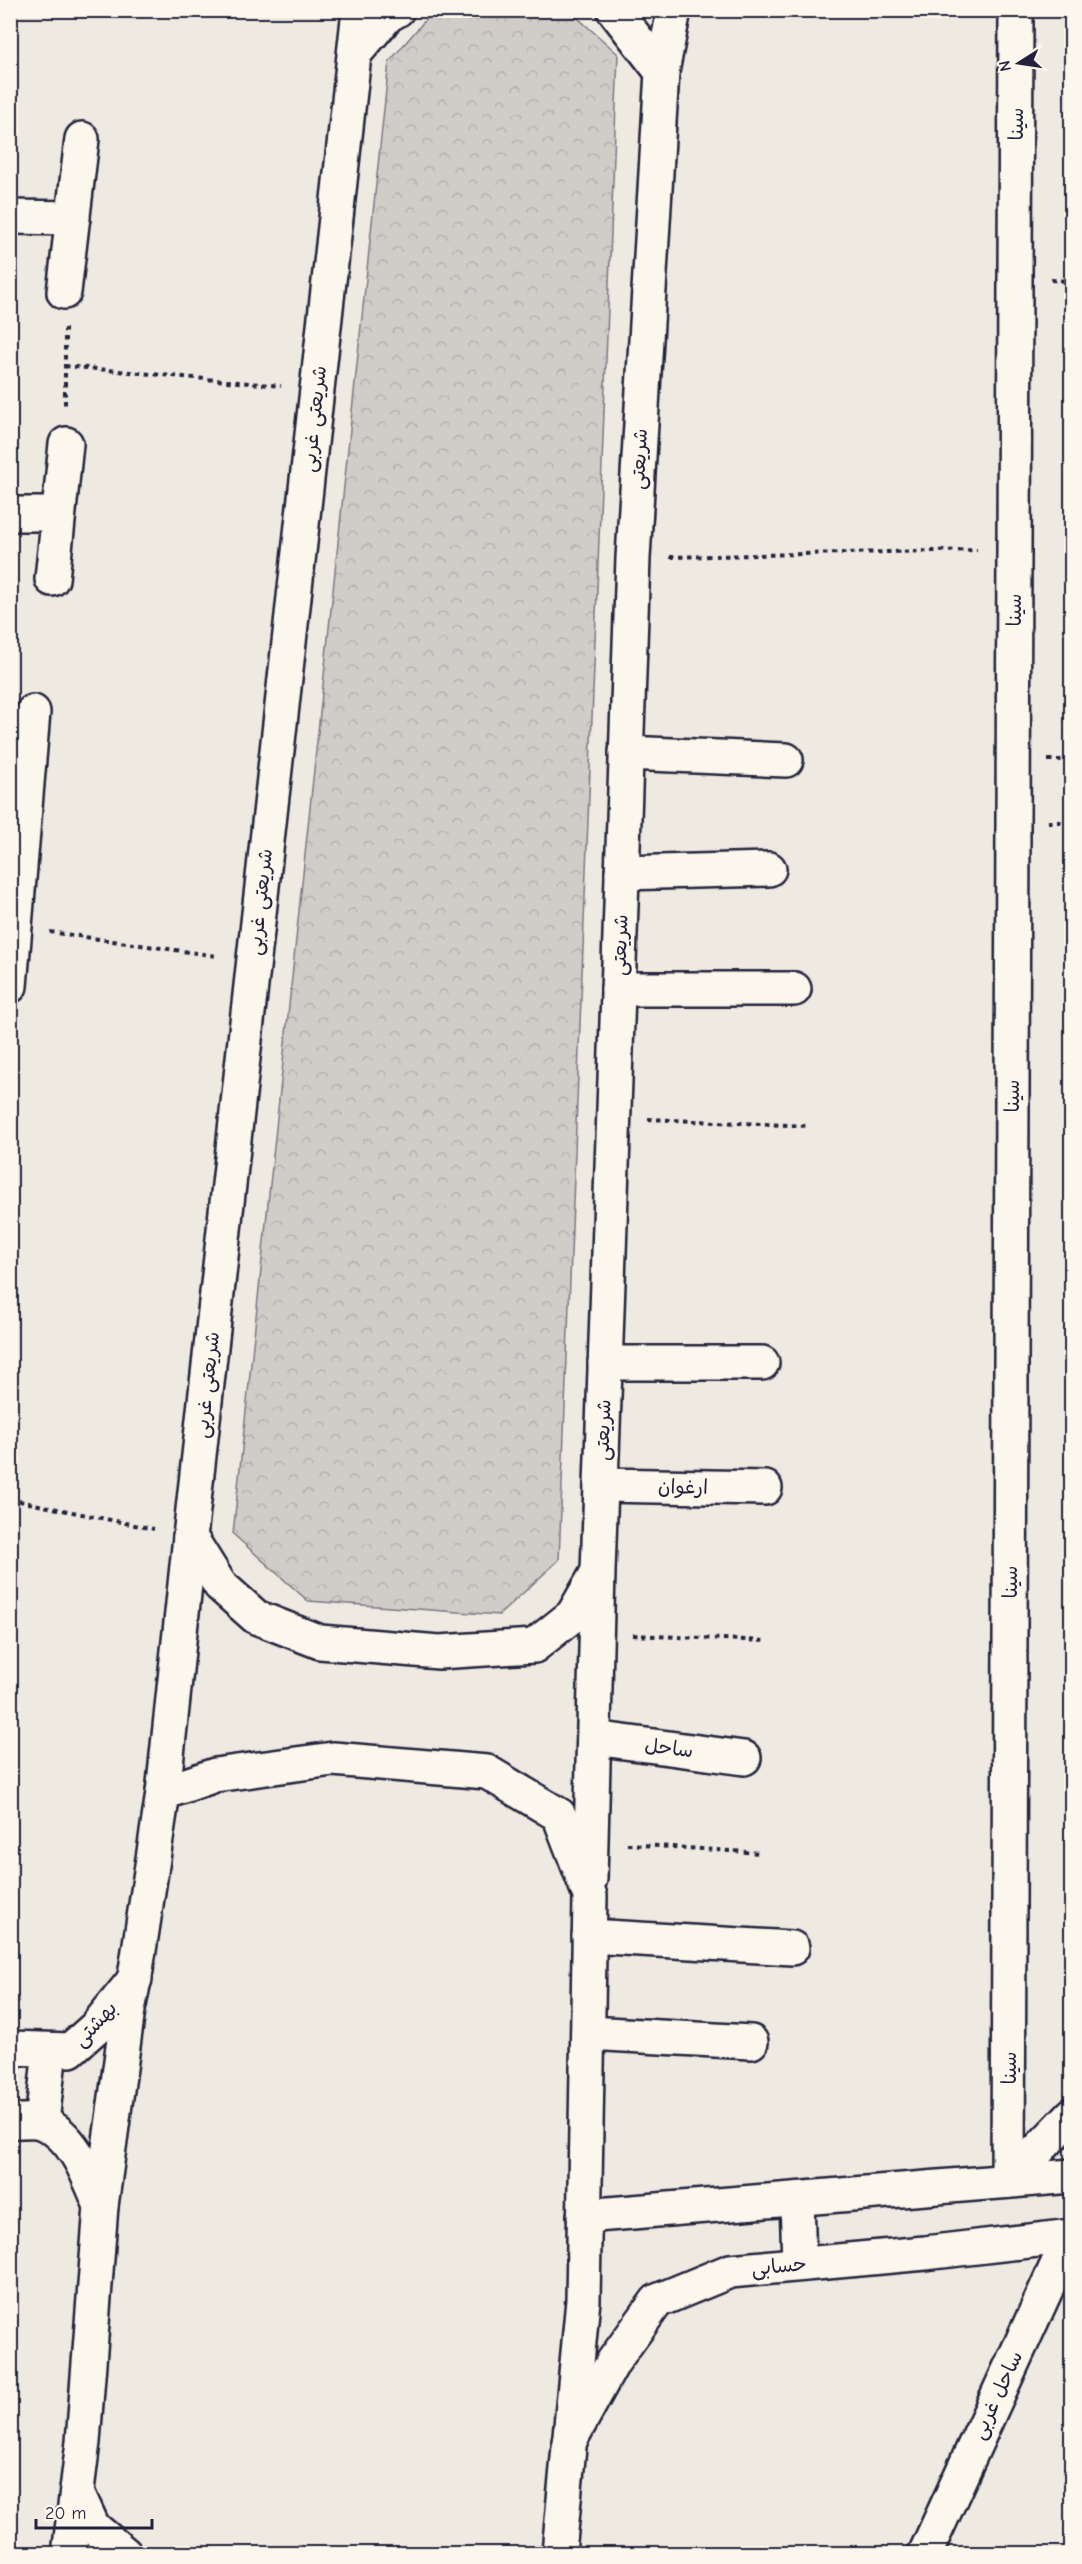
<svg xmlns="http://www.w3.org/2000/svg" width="1082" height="2564" font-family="'Comic Neue','Playpen Sans Arabic',sans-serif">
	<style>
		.park { fill: url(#park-crowns); stroke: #797882; stroke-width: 1.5 }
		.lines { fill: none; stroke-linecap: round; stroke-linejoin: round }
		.minor-casing { stroke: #22223b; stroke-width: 38 }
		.major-casing { stroke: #22223b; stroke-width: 38 }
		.path { stroke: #22223b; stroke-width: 4; stroke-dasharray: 4.5 4.5; stroke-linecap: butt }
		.minor { stroke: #fbf7ec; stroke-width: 33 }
		.major { stroke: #fbf7ec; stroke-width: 33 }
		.labels { text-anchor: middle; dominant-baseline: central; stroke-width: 6; stroke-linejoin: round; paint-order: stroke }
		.street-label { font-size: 20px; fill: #22223b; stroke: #fbf7ec }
	</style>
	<defs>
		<pattern id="park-crowns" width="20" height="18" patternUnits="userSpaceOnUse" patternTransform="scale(1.5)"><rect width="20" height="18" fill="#d0cdc9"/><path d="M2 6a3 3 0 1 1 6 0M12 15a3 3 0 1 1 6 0" fill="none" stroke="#b2b0ae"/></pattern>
	</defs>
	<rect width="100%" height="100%" fill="#eeeae2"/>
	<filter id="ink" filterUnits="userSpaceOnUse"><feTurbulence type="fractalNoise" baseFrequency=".0167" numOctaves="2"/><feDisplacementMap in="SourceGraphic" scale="12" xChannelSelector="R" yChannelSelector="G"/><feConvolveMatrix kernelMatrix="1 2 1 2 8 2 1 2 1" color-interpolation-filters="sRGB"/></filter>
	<g filter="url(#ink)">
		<path class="park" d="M433,11H570L618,54L559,1560L499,1615L308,1601L233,1534L389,62Z"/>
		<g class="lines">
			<g class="minor-casing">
				<g id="minor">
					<path d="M10,217L73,218"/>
					<path d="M64,292L82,139"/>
					<path d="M10,514H58"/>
					<path d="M52,579L66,444"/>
					<path d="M626,753L786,760"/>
					<path d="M622,873L769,869"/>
					<path d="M10,986L33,712"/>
					<path d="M618,989H794"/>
					<path d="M605,1363H762"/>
					<path d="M601,1485L765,1488"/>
					<path d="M594,1738L744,1758"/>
					<path d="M589,1936L792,1948"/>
					<path d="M588,2033L751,2042"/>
					<path d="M10,2048L70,2050L96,2027L135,1979"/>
					<path d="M10,2121C20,2122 35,2119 43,2123C75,2136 89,2178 101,2206"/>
					<path d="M42,2122L50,2050"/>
					<path d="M1008,2181L1016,10"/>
					<path d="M1008,2181L1072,2115"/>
					<path d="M584,2216L1072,2176"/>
					<path d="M569,2442L613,2362L657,2301L730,2271L925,2253L1072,2236"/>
					<path d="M925,2554L1070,2237"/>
				</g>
			</g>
			<g class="major-casing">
				<g id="major">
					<path d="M355,53L388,15L397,10"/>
					<path d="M662,72L674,10"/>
					<path d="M190,1537L220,1585L256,1617L320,1642L439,1652L534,1646L573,1615L596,1575"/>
					<path d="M163,1793L190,1537L359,10"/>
					<path d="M590,1879L598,1572L633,558L662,72L614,10"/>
					<path d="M797,2199L799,2264"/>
					<path d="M77,2492L93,2527L125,2554"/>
					<path d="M69,2554L83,2442L101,2206L128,2010L136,1970L163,1793L215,1775L333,1759L487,1772L559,1815L590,1896L583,2300L559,2552L557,2554"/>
				</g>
			</g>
			<g class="path">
				<path d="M1051,280L1072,281"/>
				<path d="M65,328V408"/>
				<path d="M65,366L281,386"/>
				<path d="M670,557L977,550"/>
				<path d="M1048,760H1072"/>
				<path d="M1048,822H1072"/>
				<path d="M50,932L217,956"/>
				<path d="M648,1119L809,1126"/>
				<path d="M10,1499L154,1529"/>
				<path d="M633,1635L767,1641"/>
				<path d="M627,1844L761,1853"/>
			</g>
			<use href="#minor" class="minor"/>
			<use href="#major" class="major"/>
		</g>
	</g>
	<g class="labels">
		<g class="street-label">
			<text transform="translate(1016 124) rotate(-90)">سینا</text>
			<text transform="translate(314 419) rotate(-84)">شریعتی غربی</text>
			<text transform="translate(639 459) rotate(-87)">شریعتی</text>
			<text transform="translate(1014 610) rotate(-90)">سینا</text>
			<text transform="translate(260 902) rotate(-84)">شریعتی غربی</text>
			<text transform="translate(620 945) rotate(-88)">شریعتی</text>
			<text transform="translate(1012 1096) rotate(-90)">سینا</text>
			<text transform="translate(207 1385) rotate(-84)">شریعتی غربی</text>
			<text transform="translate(603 1430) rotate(-88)">شریعتی</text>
			<text transform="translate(683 1487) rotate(1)">ارغوان</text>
			<text transform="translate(1010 1582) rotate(-90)">سینا</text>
			<text transform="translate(669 1748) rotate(7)">ساحل</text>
			<text transform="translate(95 2024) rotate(-47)">بهشتی</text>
			<text transform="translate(1009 2068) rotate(-90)">سینا</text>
			<text transform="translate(779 2266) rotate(-5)">حسابی</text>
			<text transform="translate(997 2395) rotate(-65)">ساحل غربی</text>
		</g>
	</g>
	<rect width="1082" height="2564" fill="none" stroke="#fbf7ec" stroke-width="36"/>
	<rect x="18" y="18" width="1046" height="2528" fill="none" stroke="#22223b" stroke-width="2" filter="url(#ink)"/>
	<g transform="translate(1019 63) rotate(258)" stroke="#fbf7ec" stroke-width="4.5" paint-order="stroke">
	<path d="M0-4.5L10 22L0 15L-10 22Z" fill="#22223b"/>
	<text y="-9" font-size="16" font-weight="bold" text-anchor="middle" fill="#22223b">N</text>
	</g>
	<path d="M36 2519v9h116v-9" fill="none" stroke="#22223b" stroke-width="3"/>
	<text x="45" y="2519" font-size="18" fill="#22223b" stroke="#fbf7ec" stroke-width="4.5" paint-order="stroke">20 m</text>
</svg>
